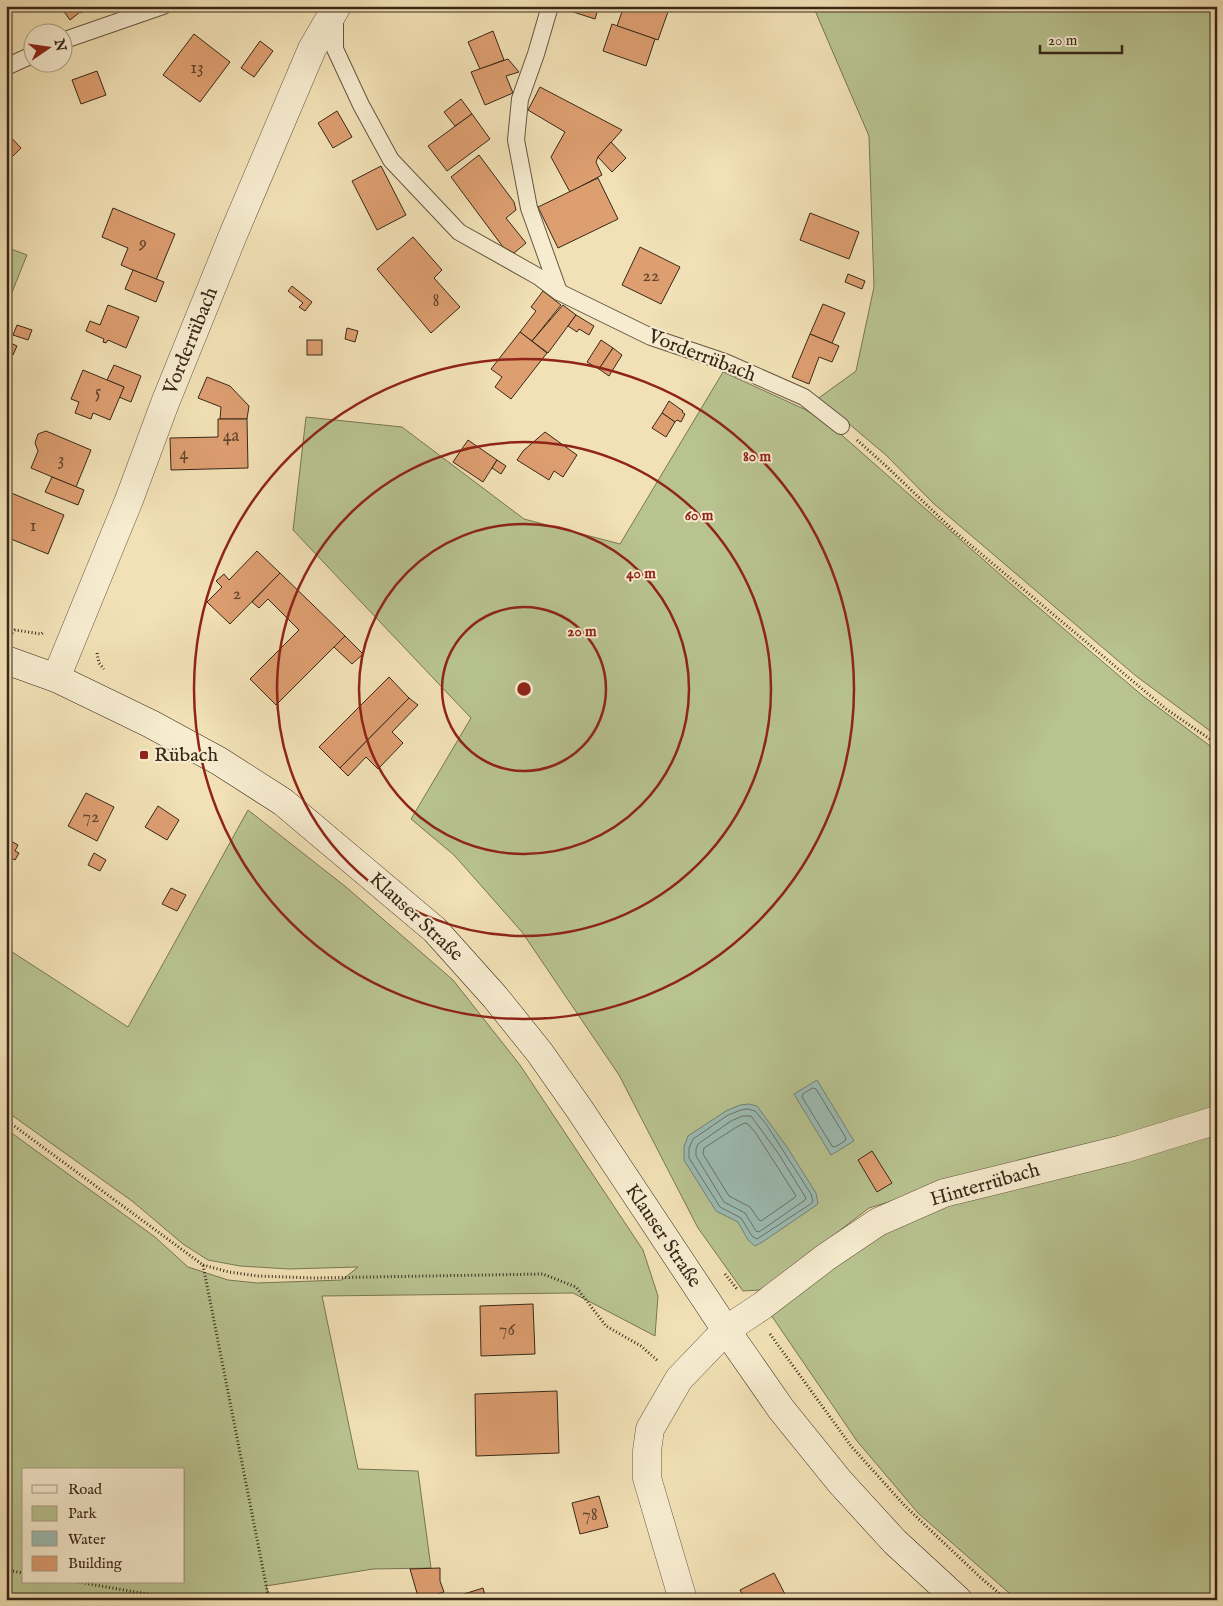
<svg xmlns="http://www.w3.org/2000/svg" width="1223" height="1606" font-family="'IM FELL English',serif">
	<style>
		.green { fill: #b8c390; stroke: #787654; fill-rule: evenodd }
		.water { fill: #9cbcb4; stroke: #748176 }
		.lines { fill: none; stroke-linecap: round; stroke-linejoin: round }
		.shore { stroke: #6a7266; stroke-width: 1 }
		.building { fill: #dd9e70; stroke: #382818 }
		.service-casing { stroke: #665640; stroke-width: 18 }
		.minor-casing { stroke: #665640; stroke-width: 29 }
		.secondary-casing { stroke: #382818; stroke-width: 29 }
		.path { stroke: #382818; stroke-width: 3; stroke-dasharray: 1 2.5; stroke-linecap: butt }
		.service { stroke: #f7ecd0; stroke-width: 16 }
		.minor { stroke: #f7ecd0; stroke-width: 28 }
		.secondary { stroke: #f7ecd0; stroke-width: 28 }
		.ring { fill: none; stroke: #8f2418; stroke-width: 2.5 }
		.poi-dot { fill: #8f2418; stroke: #f7ecd0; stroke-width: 2 }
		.labels { text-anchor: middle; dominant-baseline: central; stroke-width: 4; stroke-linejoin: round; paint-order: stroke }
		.number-label { font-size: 18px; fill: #61462e }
		.street-label { font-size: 20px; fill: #382818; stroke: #f7ecd0 }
		.poi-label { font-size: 20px; fill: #382818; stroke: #f7ecd0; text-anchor: start }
		.centre { fill: #8f2418; stroke: #f7ecd0; stroke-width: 2.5 }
		.ring-label { font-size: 15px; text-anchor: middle; font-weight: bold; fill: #8f2418; stroke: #f7ecd0; stroke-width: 4; stroke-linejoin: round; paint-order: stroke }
	</style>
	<rect width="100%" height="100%" fill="#f2e1b6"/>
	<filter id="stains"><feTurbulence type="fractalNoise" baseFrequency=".004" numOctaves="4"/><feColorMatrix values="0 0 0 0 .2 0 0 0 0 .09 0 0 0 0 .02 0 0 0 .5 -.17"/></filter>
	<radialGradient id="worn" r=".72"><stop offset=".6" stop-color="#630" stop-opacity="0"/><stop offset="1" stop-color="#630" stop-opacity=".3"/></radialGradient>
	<g class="green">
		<path d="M813,6H1217V736L1136,676L933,503L886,455L842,418L816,400L856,371L874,287L869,136Z"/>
		<path d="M6,247L27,255L6,307Z"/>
		<path d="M723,372L804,409L828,423L1011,584L1143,696L1217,751V1110L943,1185L869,1208L774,1281L759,1290L743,1291L698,1228L619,1075L522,932L454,855L411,819L471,718L293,530L306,417L402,427L524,519L620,544Z"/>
		<path d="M248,810L346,887L453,980L520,1065L643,1250L658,1296L655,1336L573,1293L322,1296L358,1469L418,1471L431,1568L373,1569L266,1586L271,1600H6V1129L155,1237L188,1267L228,1280L257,1283L342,1280L358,1267L289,1269L240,1266L208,1260L183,1244L132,1201L6,1111V948L128,1027ZM24,1470H184V1582H24Z"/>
		<path d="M1217,1126V1600H1017L918,1513L857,1441L771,1315L883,1229L948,1200Z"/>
	</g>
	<g class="water">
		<path d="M817,1080L854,1141L831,1155L794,1094Z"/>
		<path d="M749,1104L757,1106L787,1147L816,1193L818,1204L764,1241L755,1246L748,1240L738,1222L716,1211L684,1160V1147L688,1136L726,1111L740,1105Z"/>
	</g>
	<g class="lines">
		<g class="shore">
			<path d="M813,1088L816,1089L846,1138L845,1141L835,1147L832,1146L802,1097L803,1094Z"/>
			<path d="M748,1109L755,1111L766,1124L811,1194L813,1201L812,1203L757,1239L752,1236L741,1218L720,1207L689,1158V1148L693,1139L728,1115L741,1110Z"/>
			<path d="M743,1116H751L778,1153L806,1198L805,1200L759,1232L756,1231L745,1213L724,1202L696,1156V1149L698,1144L731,1121Z"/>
			<path d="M745,1123L748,1124L755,1132L796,1196L794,1198L761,1221L759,1220L750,1207L729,1196L703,1154L704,1148L735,1128Z"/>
		</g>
	</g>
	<g class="building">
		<path d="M60,6H76L80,12L70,20Z"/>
		<path d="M76,6H91L81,13Z"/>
		<path d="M561,6H599L595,19L561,8Z"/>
		<path d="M624,6H660L669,9L658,40L617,26Z"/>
		<path d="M612,24L655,39L646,66L603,51Z"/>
		<path d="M493,31L504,60L480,69L468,42Z"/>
		<path d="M194,34L230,62L200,102L163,75Z"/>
		<path d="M260,41L273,51L254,77L241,68Z"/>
		<path d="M508,59L519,72L506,76L513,93L485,105L471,72Z"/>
		<path d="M97,71L106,95L81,104L72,80Z"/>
		<path d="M540,87L622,130L598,157L596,162L602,175L570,192L551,157L565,132L528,110Z"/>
		<path d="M461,99L472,114L455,126L444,112Z"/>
		<path d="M337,111L352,137L333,148L318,123Z"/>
		<path d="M472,114L490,139L447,171L428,146Z"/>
		<path d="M6,132L21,148L6,163Z"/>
		<path d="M611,142L626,158L612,172L598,157Z"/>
		<path d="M479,155L514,202L516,210L506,218L526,243L514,253L503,247L451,177Z"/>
		<path d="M381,166L406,215L377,230L352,181Z"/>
		<path d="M598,178L618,219L558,248L538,207Z"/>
		<path d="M113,208L175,234L156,280L121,265L128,248L102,237Z"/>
		<path d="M810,213L859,232L849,259L800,240Z"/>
		<path d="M413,237L442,270L434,278L460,307L431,333L377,269Z"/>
		<path d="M640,247L680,267L661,304L622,285Z"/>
		<path d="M133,270L164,282L156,302L125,289Z"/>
		<path d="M848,274L865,281L862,289L845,282Z"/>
		<path d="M292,286L312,302L305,311L299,307L303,303L288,291Z"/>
		<path d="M543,291L561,305L532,341L520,332L536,311L531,307Z"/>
		<path d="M823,304L845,313L832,343L810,334Z"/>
		<path d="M108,305L139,317L126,348L108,340L106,343L103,342L104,339L86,331L90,321L100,325Z"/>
		<path d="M563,305L576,315L548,353L532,341Z"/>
		<path d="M576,315L594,326L589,335L579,329L577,332L568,326Z"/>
		<path d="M17,325L32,330L28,340L13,335Z"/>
		<path d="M347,328L358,331L355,342L345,339Z"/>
		<path d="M520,332L547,353L511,399L495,387L502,377L491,369Z"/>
		<path d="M810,334L839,346L832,362L819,357L809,384L792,377Z"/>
		<rect x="307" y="340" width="15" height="15"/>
		<path d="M601,340L613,348L599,369L587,362Z"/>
		<path d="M6,341L17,346L13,355L6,353Z"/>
		<path d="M613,348L622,355L609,376L599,369Z"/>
		<path d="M114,365L141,376L131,402L119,397L124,387L107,380Z"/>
		<path d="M83,370L124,387L110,420L93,413L91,419L75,413L79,402L71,399Z"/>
		<path d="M207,377L230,386L249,406L247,419H220L221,407L198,398Z"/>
		<path d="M669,401L683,411L682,412L685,414L681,422L677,420L675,422L662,413Z"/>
		<path d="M662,413L675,422L666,437L652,428Z"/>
		<path d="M218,419H247L248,468L171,470L170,438L218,437Z"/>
		<path d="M46,431L91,450L76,487L31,468L38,451L35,443L38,434Z"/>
		<path d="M545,432L577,455L563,477L554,471L549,480L517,460L523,451Z"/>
		<path d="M468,440L497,460L483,482L453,462Z"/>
		<path d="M497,460L506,466L501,474L492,468Z"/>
		<path d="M52,477L84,490L78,505L45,492Z"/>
		<path d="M9,492L64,515L48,554L6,537V493Z"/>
		<path d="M257,551L280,573L230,624L207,602L222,587L216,581L224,574L229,580Z"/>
		<path d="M280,573L345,636L276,705L250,679L299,630L268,599L259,608L252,602Z"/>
		<path d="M345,636L363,654L352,664L334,647Z"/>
		<path d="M389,677L409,698L340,768L319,747Z"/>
		<path d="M409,698L418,705L392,732L403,743L378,769L366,757L348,776L340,768Z"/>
		<path d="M86,793L114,807L97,841L68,826Z"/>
		<path d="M158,806L179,820L167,840L145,827Z"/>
		<path d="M9,840L18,845L15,851L19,853L15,860L11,858L6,866V844Z"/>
		<path d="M94,853L106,860L100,871L88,865Z"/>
		<path d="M171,888L186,895L177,911L162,904Z"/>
		<path d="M872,1151L892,1183L877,1192L858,1160Z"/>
		<path d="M533,1304L535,1354L481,1356L480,1306Z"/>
		<path d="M557,1391L559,1453L476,1456L475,1394Z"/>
		<path d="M599,1496L608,1527L580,1534L572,1503Z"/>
		<path d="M440,1568V1581L444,1592L419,1600L410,1569Z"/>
		<path d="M774,1573L788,1600H745L740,1590Z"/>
		<path d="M483,1588L486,1600H445Z"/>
	</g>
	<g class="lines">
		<g class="service-casing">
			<g id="service">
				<path d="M550,6L536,54L520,99L516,140L529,208L559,292"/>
				<path d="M335,15V49L361,105L391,160L459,232L539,277L559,292L651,337L725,362L804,397L841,426"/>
				<path d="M62,41L163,6"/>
				<path d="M6,67L32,55"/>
			</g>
		</g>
		<g class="minor-casing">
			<g id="minor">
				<path d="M56,678L129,500L165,403L233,235L312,49L337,6"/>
				<path d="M683,1600L647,1478V1451L650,1429L679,1379L726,1330L762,1306L826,1257L878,1222L944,1193L1123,1149L1217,1120"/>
			</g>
		</g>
		<g class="secondary-casing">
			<path id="secondary" d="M6,660L56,678L151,724L219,761L283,802L435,930L495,997L540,1053L580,1110L726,1330L781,1409L840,1482L895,1542L958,1600"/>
		</g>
		<g class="path">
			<path d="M857,440L886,466L955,532L1166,709L1217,744"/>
			<path d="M12,633L15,630L41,634L44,632"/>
			<path d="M97,653L99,663L104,669"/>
			<path d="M6,1120L203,1265L269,1600"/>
			<path d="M203,1265L229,1272L258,1276L314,1278L543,1274L576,1287L606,1326L641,1346L658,1361"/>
			<path d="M725,1274L737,1289"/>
			<path d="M770,1334L851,1446L905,1506L981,1578L1007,1600"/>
			<path d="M6,1570L24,1573"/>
			<path d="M78,1582L153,1595L158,1600"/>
		</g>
		<use href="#service" class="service"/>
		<use href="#minor" class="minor"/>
		<use href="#secondary" class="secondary"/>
	</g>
	<g class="ring">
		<circle cx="524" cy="689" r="82"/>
		<circle cx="524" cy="689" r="165"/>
		<circle cx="524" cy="689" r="247"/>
		<circle cx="524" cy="689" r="330"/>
	</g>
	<rect class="poi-dot" x="139" y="750" width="10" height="10" rx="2.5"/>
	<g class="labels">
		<g class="number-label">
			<text x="197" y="68">13</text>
			<text x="143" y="243">9</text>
			<text x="651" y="276">22</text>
			<text x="436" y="301">8</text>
			<text x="98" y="392">5</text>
			<text x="231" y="436">4a</text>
			<text x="184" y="454">4</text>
			<text x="61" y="460">3</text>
			<text x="33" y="526">1</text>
			<text x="237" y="594">2</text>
			<text x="91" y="817">72</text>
			<text x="507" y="1330">76</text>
			<text x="590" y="1515">78</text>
		</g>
		<g class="street-label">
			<text transform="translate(191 341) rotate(-68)">Vorderrübach</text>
			<text transform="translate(702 356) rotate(21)">Vorderrübach</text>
			<text transform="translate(416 917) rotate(43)">Klauser Straße</text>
			<text transform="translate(985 1185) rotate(-16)">Hinterrübach</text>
			<text transform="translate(663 1236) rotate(56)">Klauser Straße</text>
		</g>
		<g class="poi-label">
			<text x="154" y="755">Rübach</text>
		</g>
	</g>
	<circle cx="524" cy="689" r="8" class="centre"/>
	<g class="ring-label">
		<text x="757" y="461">80 m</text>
		<text x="699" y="520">60 m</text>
		<text x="641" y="578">40 m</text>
		<text x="582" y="636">20 m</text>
	</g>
	<rect width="1223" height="1606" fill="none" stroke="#f2e1b6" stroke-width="25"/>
	<rect x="8" y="8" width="1208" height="1591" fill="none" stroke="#382818" stroke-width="2.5"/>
	<rect x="12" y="12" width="1198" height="1581" fill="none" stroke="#382818"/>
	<rect x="22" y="1468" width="162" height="115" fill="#f7ecd0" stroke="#ab9e86"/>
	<rect x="32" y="1485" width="25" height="8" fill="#f7ecd0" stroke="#ab9e86"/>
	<text x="68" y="1494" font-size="15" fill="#382818">Road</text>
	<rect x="32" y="1506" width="25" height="15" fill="#b8c390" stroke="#ab9e86"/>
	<text x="68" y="1518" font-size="15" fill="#382818">Park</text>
	<rect x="32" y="1531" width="25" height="15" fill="#9cbcb4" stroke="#ab9e86"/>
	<text x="68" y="1544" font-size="15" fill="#382818">Water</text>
	<rect x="32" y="1556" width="25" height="15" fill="#dd9e70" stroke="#ab9e86"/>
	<text x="68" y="1568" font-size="15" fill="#382818">Building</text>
	<g transform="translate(48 48) rotate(77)"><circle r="24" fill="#f7ecd0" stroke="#ab9e86"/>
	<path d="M0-4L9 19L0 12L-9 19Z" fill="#8f2418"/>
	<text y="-8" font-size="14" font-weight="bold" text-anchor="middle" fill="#382818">N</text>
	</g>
	<path d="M1040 45v8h82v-8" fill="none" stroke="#382818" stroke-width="2.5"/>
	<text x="1048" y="45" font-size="15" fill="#382818" stroke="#f7ecd0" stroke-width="4" paint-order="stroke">20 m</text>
	<rect width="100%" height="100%" filter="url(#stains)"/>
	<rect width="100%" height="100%" fill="url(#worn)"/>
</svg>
